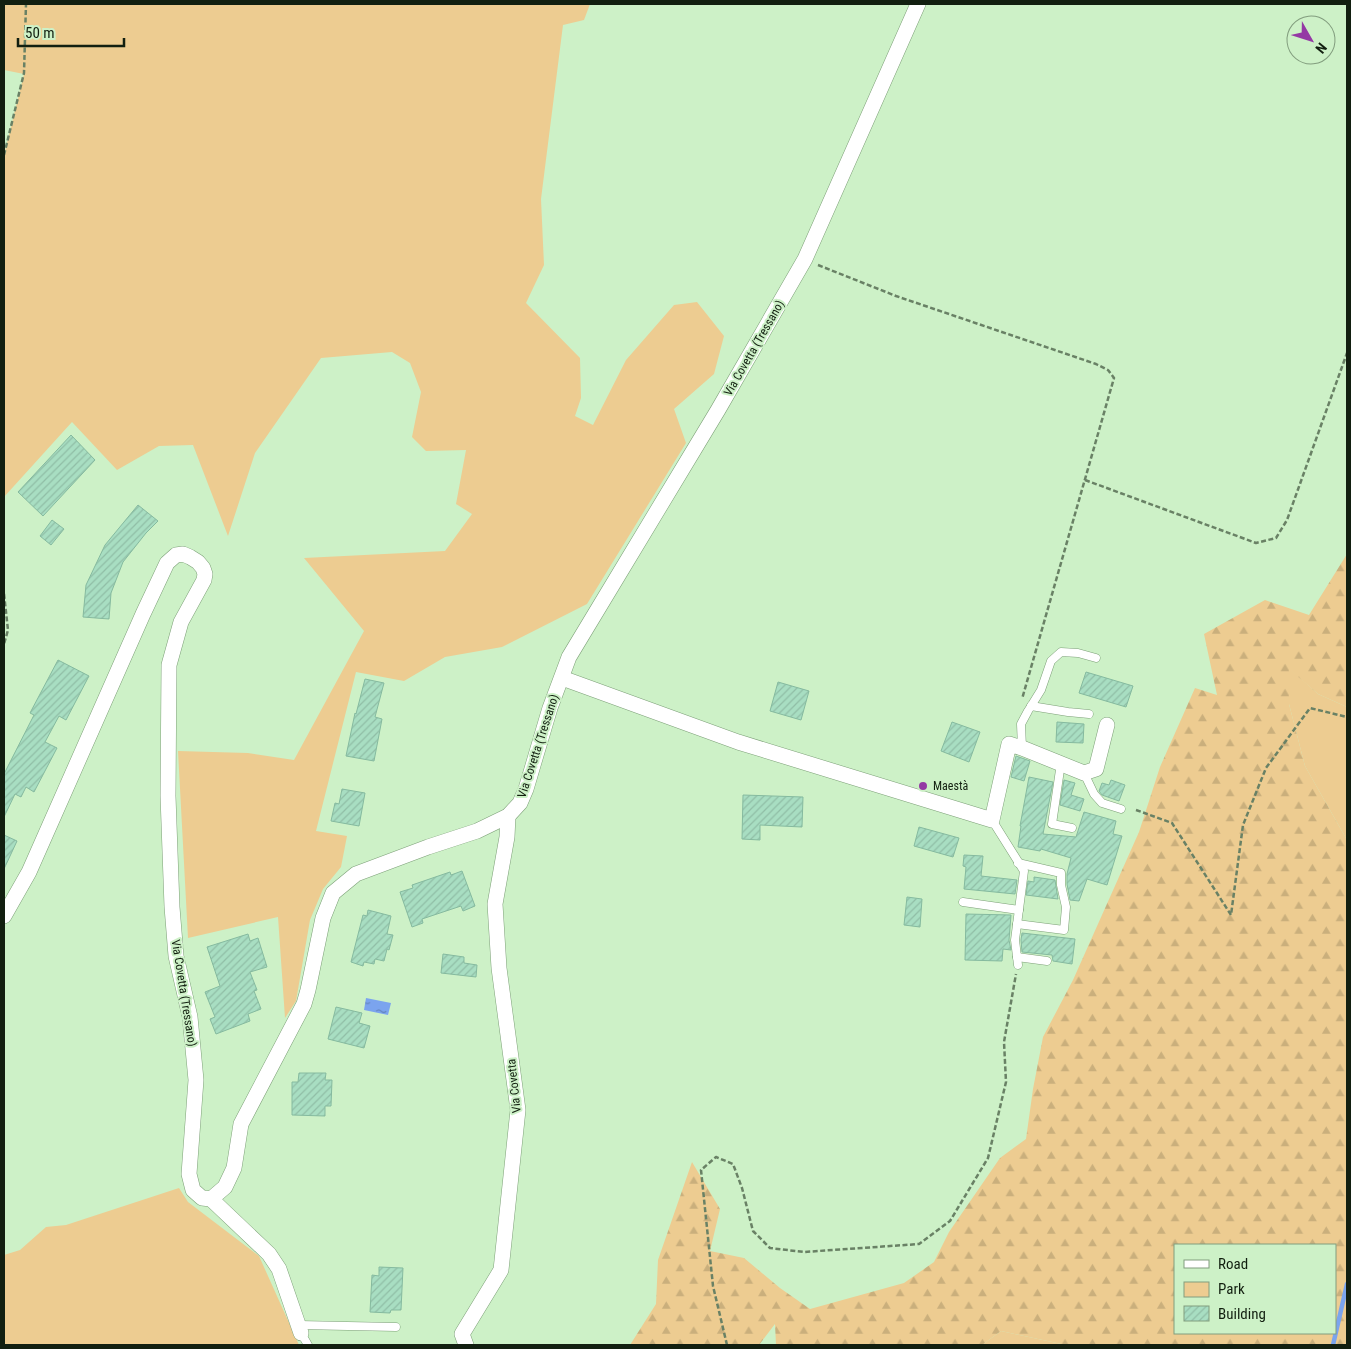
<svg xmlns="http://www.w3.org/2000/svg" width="1351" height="1349" font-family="'Roboto Condensed',sans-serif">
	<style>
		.green { fill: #edcc91 }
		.forest { fill: url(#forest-firs); fill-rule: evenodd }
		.water { fill: url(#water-ripples) }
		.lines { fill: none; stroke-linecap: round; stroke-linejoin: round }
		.stream { stroke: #7ba4ee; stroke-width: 4.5 }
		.building { fill: url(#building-hatch); stroke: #85ba9f }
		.lane-casing { stroke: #7da078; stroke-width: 9 }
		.street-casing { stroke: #7da078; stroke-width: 16 }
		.path { stroke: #698165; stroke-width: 2.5; stroke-dasharray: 5 2.5; stroke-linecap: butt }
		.lane { stroke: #fff; stroke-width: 8 }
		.street { stroke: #fff; stroke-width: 15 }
		.poi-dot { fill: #9439a4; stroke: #cdf1c7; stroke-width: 2 }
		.labels { text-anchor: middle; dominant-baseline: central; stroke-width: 4; stroke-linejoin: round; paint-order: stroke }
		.street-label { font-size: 12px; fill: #121f10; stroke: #cdf1c7 }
		.poi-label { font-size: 12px; fill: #121f10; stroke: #cdf1c7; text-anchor: start }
	</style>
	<defs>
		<pattern id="forest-firs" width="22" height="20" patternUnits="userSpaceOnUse" patternTransform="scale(1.25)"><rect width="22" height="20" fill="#edcc91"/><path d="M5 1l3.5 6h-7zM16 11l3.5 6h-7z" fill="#caaf7c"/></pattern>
		<pattern id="water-ripples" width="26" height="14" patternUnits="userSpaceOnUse" patternTransform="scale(1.25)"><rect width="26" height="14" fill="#7ba4ee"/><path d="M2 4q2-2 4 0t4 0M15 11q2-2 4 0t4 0" fill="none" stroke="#6385bf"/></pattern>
		<pattern id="building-hatch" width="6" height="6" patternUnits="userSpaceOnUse" patternTransform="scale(1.25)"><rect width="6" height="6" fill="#a8dec2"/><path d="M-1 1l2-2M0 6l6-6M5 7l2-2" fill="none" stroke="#90bea6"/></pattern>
	</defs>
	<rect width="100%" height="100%" fill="#cdf1c7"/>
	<g class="green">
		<path d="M4,4H590L584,20L563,25L541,199L544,265L526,303L580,358L581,398L575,416L593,425L626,360L674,305L697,302L724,336L714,374L674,409L686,443L587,604L502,647L445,657L404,681L356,672L316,831L347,836L341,867L323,889L310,920L296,1001L285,1018L278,917L188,938L178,751L248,753L294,760L364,631L304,558L445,551L472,514L456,504L466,450L426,451L412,437L421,392L410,363L392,352L321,358L255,453L228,536L193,445L159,446L117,470L72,422L4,497V155L24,74L4,70Z"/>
		<path d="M1289,668L1318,694L1347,707V840L1305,766L1289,704Z"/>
		<path d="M179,1188L188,1202L259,1256L299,1345H4V1255L20,1250L46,1227L66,1225Z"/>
		<path d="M1001,1331L1066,1345H982Z"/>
	</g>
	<path class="forest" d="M1347,554V707L1318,694L1289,669V704L1305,766L1347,840V1345H1066L1001,1331L982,1345H776L775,1324L759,1345H630L656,1304L658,1260L692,1162L720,1209L710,1251L744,1258L780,1288L810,1309L904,1283L934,1262L949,1232L1000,1158L1026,1139L1033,1089L1043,1037L1073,980L1139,832L1160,767L1195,688L1217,695L1204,634L1265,600L1309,615ZM1175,1245H1335V1333H1175Z"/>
	<path class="water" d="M366,998L391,1003L388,1015L364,1010Z"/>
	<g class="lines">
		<path class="stream" d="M1333,1345L1347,1284"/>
	</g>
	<g class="building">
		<path d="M71,435L95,460L43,516L18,492Z"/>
		<path d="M138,505L158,521L146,533L123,562L111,593L109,619L83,617L86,585L105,545Z"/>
		<path d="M52,520L64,529L51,545L40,536Z"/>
		<path d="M58,660L89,676L66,720L59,716L45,742L57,748L34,792L26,787L21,797L15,794L4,817V774L34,715L30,713Z"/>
		<path d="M1086,672L1133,686L1126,707L1079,693Z"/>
		<path d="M365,679L384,683L375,717L382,719L374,761L346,756L355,713L356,714Z"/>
		<path d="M778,682L809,691L801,720L770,711Z"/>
		<path d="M952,722L980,732L969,762L941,751Z"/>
		<path d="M1057,722L1084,724L1083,743L1056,742Z"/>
		<path d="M1016,756L1030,761L1024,781L1011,777Z"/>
		<path d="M1029,777L1053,782L1043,834L1076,837L1084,812L1116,821L1113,834L1122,836L1107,885L1087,879L1079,901L1070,900L1067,884V874L1071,858L1041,849L1040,851L1018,847L1021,826H1020Z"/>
		<path d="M1064,780L1075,783L1071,795L1084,799L1080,811L1060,805Z"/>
		<path d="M1111,780L1125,785L1119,801L1102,795L1099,791L1102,783L1109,785Z"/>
		<path d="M342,789L365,793L359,826L331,821L335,803L339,804Z"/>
		<path d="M743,795L803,797L802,827L760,825V840L742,839Z"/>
		<path d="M919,827L959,838L953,857L914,846Z"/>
		<path d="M4,835L17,841L4,869Z"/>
		<path d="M964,855L983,856L981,876L1017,880L1015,894L964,889L966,867L963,866Z"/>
		<path d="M462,871L475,906L463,911L461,906L422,919L423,923L412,927L400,892L413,888L412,885L450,872L451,875Z"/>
		<path d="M1034,877L1055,880L1058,899L1026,895L1028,881L1034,882Z"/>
		<path d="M907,897L922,899L920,927L904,925Z"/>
		<path d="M368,910L391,916L387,934L393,935L389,950L387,949L384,961L375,959L374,964L364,962L363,966L351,962L363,915L367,916Z"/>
		<path d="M966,914L1011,915L1009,940L1011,950L1003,949L1002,961L965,960Z"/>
		<path d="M1022,933L1075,939L1072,964L1053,961L1052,955L1022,952L1021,940Z"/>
		<path d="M248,934L250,941L258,938L267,967L250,972L257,990L254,991L261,1009L248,1014L250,1021L216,1034L210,1019L215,1017L205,992L220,986L207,947Z"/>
		<path d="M443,954L464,957V963L477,965L476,977L441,973Z"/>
		<path d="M336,1007L362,1013L359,1023L370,1026L364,1048L328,1039Z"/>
		<path d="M299,1073H326L325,1080H332L331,1106H325V1116L292,1115V1082H298Z"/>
		<path d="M379,1267L403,1268L401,1310H391L390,1313L370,1312L372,1275L379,1276Z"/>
	</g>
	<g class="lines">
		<g class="lane-casing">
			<g id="lane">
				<path d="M1031,706L1068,712L1089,714"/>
				<path d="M1022,748L1021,724L1028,711L1041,690L1051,661L1061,652L1078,653L1096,658"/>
				<path d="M1061,763L1052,824L1072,828"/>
				<path d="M1084,773L1094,794L1102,803L1121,809"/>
				<path d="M992,820L1024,871L1015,940L1018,965"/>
				<path d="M963,902L1019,910"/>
				<path d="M1017,924L1064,930L1066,907L1061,885V873L1018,863"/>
				<path d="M1017,957L1047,961"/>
				<path d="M299,1325L396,1327"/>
				<path d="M301,1333L308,1345"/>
			</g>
		</g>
		<g class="street-casing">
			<g id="street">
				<path d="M562,678L738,742L992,820L1009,744L1022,748L1084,773L1096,769L1107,725"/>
				<path d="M4,916L29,872L143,614L167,563L176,555L183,554L190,557L198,562L203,568L205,574L204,580L181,622L169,665L168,796L172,907L176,956L190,1017L196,1080L189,1174L193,1190L202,1198L211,1199L225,1187L234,1168L241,1124L304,1004L308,990L323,918L333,893L356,874L428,847L477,831L508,816L520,803L526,789L550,708L569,657L718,410L805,259L918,4"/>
				<path d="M211,1199L269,1254L279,1269L301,1333"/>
				<path d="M466,1345L462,1334L501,1270L518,1110L499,968L495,904L507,837L508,816"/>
			</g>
		</g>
		<g class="path">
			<path d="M4,155L24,73L26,4"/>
			<path d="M818,265L896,296L1096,364L1108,370L1114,378L1022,699"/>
			<path d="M1085,480L1256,543L1276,538L1287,520L1347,353"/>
			<path d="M4,594L8,630L4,644"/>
			<path d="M1136,810L1172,823L1231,915L1243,825L1266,768L1310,708L1347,717"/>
			<path d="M727,1345L713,1286L701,1170L716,1157L733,1164L742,1188L753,1231L770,1248L804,1252L919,1244L950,1221L988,1158L1006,1082L1004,1042L1016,974"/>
		</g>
		<use href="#lane" class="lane"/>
		<use href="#street" class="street"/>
	</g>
	<circle class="poi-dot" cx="923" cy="786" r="5"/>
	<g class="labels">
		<g class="street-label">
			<text transform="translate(754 348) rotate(-60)">Via Covetta (Tressano)</text>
			<text transform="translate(538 746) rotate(-72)">Via Covetta (Tressano)</text>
			<text transform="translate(184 993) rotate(81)">Via Covetta (Tressano)</text>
			<text transform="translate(514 1086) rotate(-96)">Via Covetta</text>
		</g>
		<g class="poi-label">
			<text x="933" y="786">Maestà</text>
		</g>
	</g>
	<rect width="1351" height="1349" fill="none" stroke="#121f10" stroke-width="10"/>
	<rect x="1174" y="1244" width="162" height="90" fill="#cdf1c7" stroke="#829d7e"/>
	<rect x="1184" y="1260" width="25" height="8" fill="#ffffff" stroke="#829d7e"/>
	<text x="1218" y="1269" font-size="15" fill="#121f10">Road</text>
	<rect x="1184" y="1282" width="25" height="15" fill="#edcc91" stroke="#829d7e"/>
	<text x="1218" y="1294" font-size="15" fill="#121f10">Park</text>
	<rect x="1184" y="1306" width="25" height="15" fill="url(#building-hatch)" stroke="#829d7e"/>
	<text x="1218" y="1319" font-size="15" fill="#121f10">Building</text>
	<g transform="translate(1311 40) rotate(129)"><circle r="24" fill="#cdf1c7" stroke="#829d7e"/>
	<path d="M0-4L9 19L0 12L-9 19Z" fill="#9439a4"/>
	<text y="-8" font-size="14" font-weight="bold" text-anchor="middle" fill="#121f10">N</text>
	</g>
	<path d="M18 38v8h106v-8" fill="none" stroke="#121f10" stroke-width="2.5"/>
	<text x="25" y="38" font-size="15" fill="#121f10" stroke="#cdf1c7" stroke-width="4" paint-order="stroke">50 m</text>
</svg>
